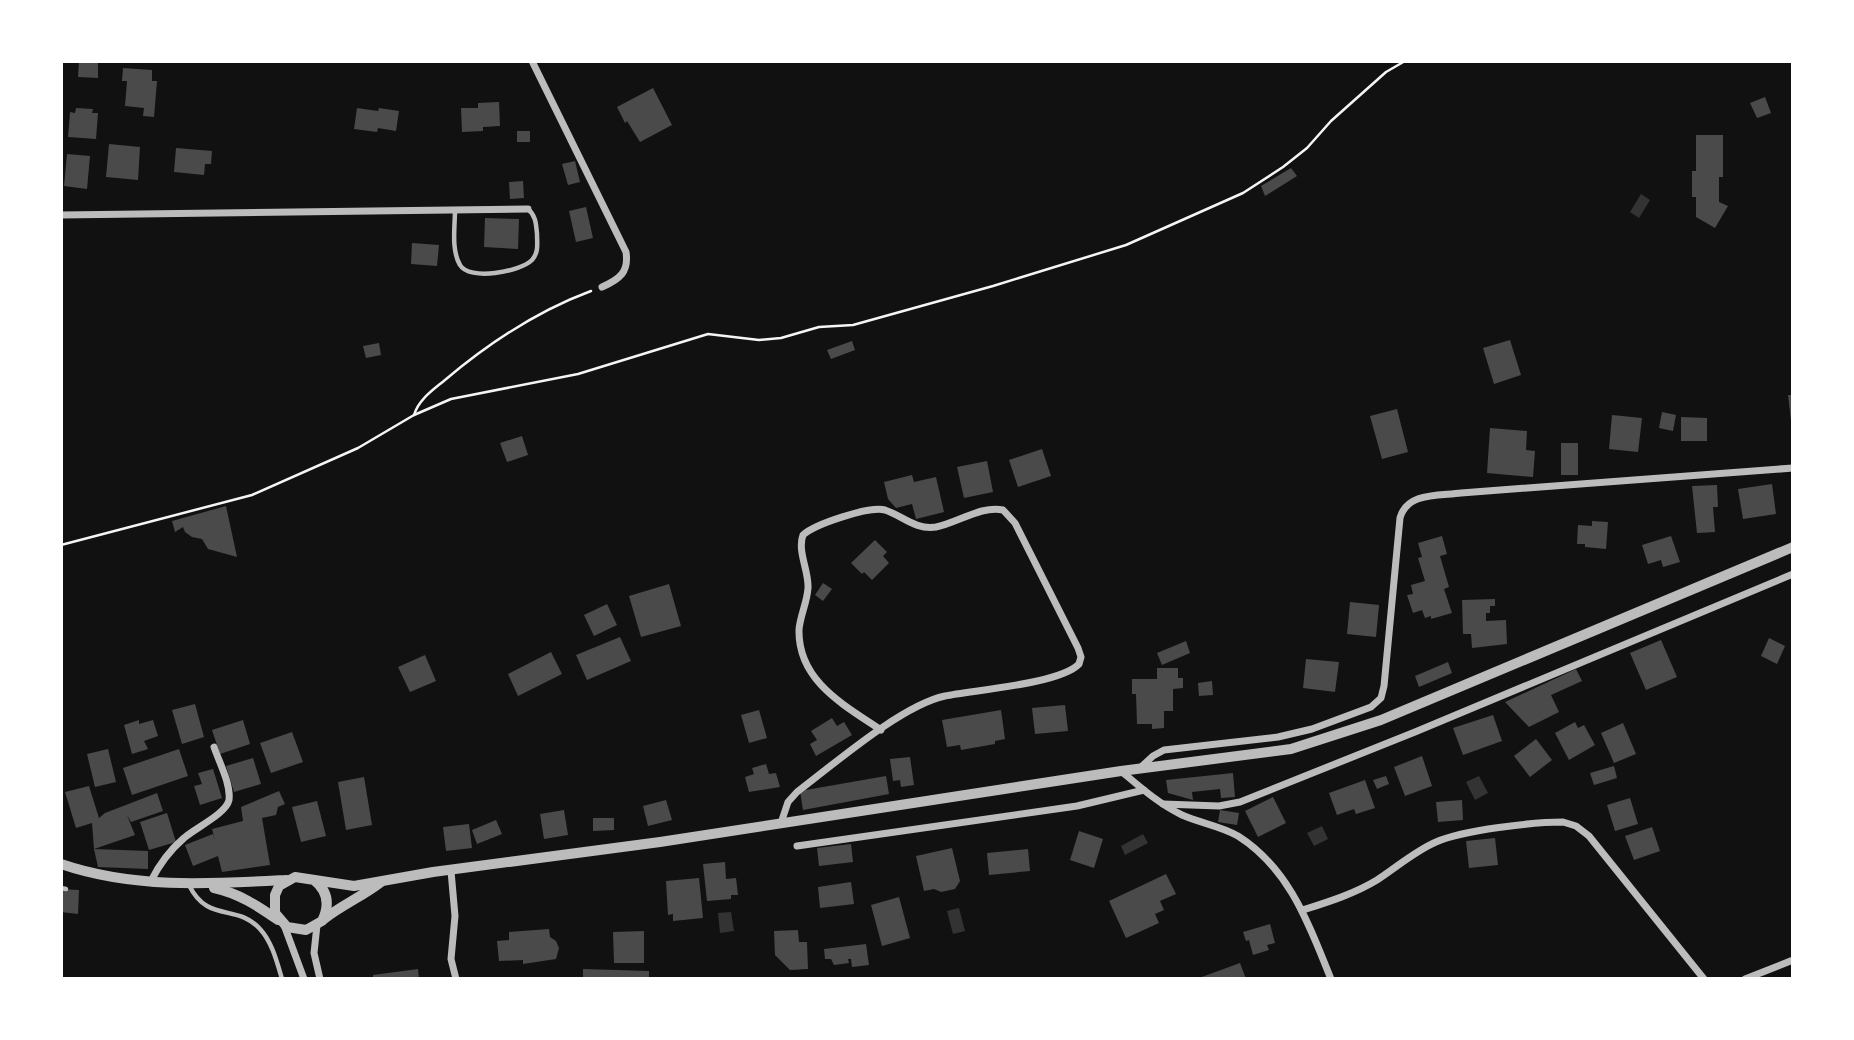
<svg xmlns="http://www.w3.org/2000/svg" width="1854" height="1040" font-family="'Noto Serif',serif">
	<style>
		.water { fill: #333 }
		.building { fill: #4a4a4a }
		.lines { fill: none; stroke-linecap: round; stroke-linejoin: round }
		.path { stroke: #f5f5f5; stroke-width: 2.5 }
		.service { stroke: #bcbcbc; stroke-width: 4.5 }
		.minor { stroke: #bcbcbc; stroke-width: 7 }
		.tertiary { stroke: #bcbcbc; stroke-width: 10 }
	</style>
	<rect width="100%" height="100%" fill="#111"/>
	<g class="water">
		<path d="M1641,194L1650,200L1639,218L1630,212Z"/>
		<path d="M1479,776L1488,793L1475,800L1466,782Z"/>
		<path d="M1322,826L1328,839L1314,846L1307,833Z"/>
		<path d="M1143,834L1148,843L1125,855L1121,846Z"/>
		<path d="M959,908L965,931L953,934L947,911Z"/>
		<path d="M731,912L734,931L720,933L718,913Z"/>
	</g>
	<g class="building">
		<path d="M79,61H98V78L78,77Z"/>
		<path d="M123,68L152,70V81H157L154,117L143,116L144,108L125,106L127,81H122Z"/>
		<path d="M653,88L672,125L640,142L627,121L625,123L617,107Z"/>
		<path d="M1765,97L1771,113L1757,118L1750,103Z"/>
		<path d="M499,102L500,126L483,127V131L462,132L461,108H478V103Z"/>
		<path d="M76,108L93,109L92,113H98L96,139L68,137L70,112L75,113Z"/>
		<path d="M357,108L378,111L379,108L399,111L396,131L378,128L377,132L354,129Z"/>
		<rect x="517" y="131" width="13" height="11"/>
		<path d="M1696,135H1723V177H1719V202L1728,206L1715,228L1696,217V197H1692V171H1696Z"/>
		<path d="M109,144L140,147L138,180L106,177Z"/>
		<path d="M176,148L212,151L211,164H205L204,175L174,172Z"/>
		<path d="M67,154L90,156L87,189L64,186Z"/>
		<path d="M575,161L580,182L568,185L562,164Z"/>
		<path d="M1291,168L1297,176L1265,196L1261,186Z"/>
		<path d="M523,181L524,198L510,199L509,182Z"/>
		<path d="M586,207L593,238L576,242L569,211Z"/>
		<path d="M485,218L519,219L518,249L484,247Z"/>
		<path d="M412,243L439,245L437,266L411,264Z"/>
		<path d="M1510,340L1521,375L1494,384L1483,348Z"/>
		<path d="M852,341L855,350L831,359L827,350Z"/>
		<path d="M379,343L381,355L366,358L363,346Z"/>
		<path d="M1788,395H1793V421H1791Z"/>
		<path d="M1397,409L1408,452L1382,459L1370,416Z"/>
		<path d="M1662,412L1676,415L1673,431L1659,428Z"/>
		<path d="M1612,415L1642,418L1638,452L1609,449Z"/>
		<path d="M1681,417L1707,418V441H1681Z"/>
		<path d="M1490,428L1527,431L1526,450L1535,451L1533,477L1487,473Z"/>
		<path d="M522,436L528,455L507,462L500,443Z"/>
		<rect x="1561" y="443" width="17" height="32"/>
		<path d="M1042,449L1051,476L1018,487L1009,460Z"/>
		<path d="M987,461L993,492L964,498L957,467Z"/>
		<path d="M912,475L914,482L936,477L944,512L916,519L912,504L896,508L888,499L884,482Z"/>
		<path d="M1772,484L1776,514L1743,519L1738,489Z"/>
		<path d="M1717,485L1718,507H1713L1715,532L1697,533L1692,486Z"/>
		<path d="M226,506L237,557L208,549L202,539L192,537L185,532L183,527L175,532L172,521Z"/>
		<path d="M1592,521L1608,522L1606,549L1585,547V544H1577L1578,525L1592,526Z"/>
		<path d="M1442,536L1447,554L1440,556L1449,587L1444,589L1452,613L1431,619V616L1425,618L1422,610L1413,613L1407,595L1413,594L1411,585L1425,581L1418,558L1422,557L1418,543Z"/>
		<path d="M1671,536L1680,562L1663,567L1661,560L1648,564L1642,545Z"/>
		<path d="M875,540L887,552L883,556L889,563L872,580L864,572L862,574L851,563Z"/>
		<path d="M823,583L832,589L823,601L815,595Z"/>
		<path d="M669,584L681,626L641,637L629,596Z"/>
		<path d="M1495,599V606H1490V613H1486V621L1506,620L1507,644L1472,648L1471,634H1463L1462,600Z"/>
		<path d="M1350,602L1379,605L1376,637L1347,634Z"/>
		<path d="M607,604L617,625L594,636L584,615Z"/>
		<path d="M620,637L631,661L587,680L576,655Z"/>
		<path d="M1769,638L1785,646L1777,664L1761,656Z"/>
		<path d="M1661,640L1677,677L1646,690L1630,653Z"/>
		<path d="M1186,641L1190,653L1162,665L1157,653Z"/>
		<path d="M551,652L562,674L518,696L508,674Z"/>
		<path d="M425,655L436,681L410,692L398,667Z"/>
		<path d="M1306,659L1339,662L1335,692L1303,688Z"/>
		<path d="M1448,662L1452,673L1419,687L1415,676Z"/>
		<path d="M1157,668H1178V678H1183V688L1173,689V711H1164V728L1152,729V724H1137L1136,694H1132V679H1157Z"/>
		<path d="M1576,669L1582,681L1551,695L1559,712L1529,727L1505,702Z"/>
		<path d="M1212,681L1213,695L1199,696L1198,683Z"/>
		<path d="M195,704L204,737L182,744L172,710Z"/>
		<path d="M1065,705L1068,731L1035,734L1032,708Z"/>
		<path d="M759,710L767,738L749,743L741,715Z"/>
		<path d="M1001,710L1005,739L995,741V744L961,750L960,745L947,747L942,720Z"/>
		<path d="M1493,715L1502,741L1463,755L1453,728Z"/>
		<path d="M832,718L837,726L844,722L852,735L816,756L810,744L817,740L811,731Z"/>
		<path d="M139,720V724L153,720L158,736L144,741L148,749L132,754L124,725Z"/>
		<path d="M243,720L250,744L220,754L212,730Z"/>
		<path d="M1575,722L1578,728L1584,725L1595,745L1569,760L1555,733Z"/>
		<path d="M1623,723L1636,754L1614,763L1601,733Z"/>
		<path d="M292,732L303,762L271,773L260,743Z"/>
		<path d="M1536,739L1552,760L1530,777L1514,756Z"/>
		<path d="M108,749L116,782L95,787L87,754Z"/>
		<path d="M179,749L188,776L132,795L123,768Z"/>
		<path d="M1422,756L1432,786L1405,796L1394,767Z"/>
		<path d="M910,757L914,785L901,787L900,780L893,781L890,759Z"/>
		<path d="M253,758L261,784L234,792L226,766Z"/>
		<path d="M766,764L769,774L776,773L780,787L749,792L745,777L754,774L752,768Z"/>
		<path d="M1614,766L1617,778L1594,785L1590,773Z"/>
		<path d="M213,769L222,798L200,805L194,786L202,784L198,773Z"/>
		<path d="M1233,773L1235,797L1221,798L1220,789L1192,792L1193,800L1168,793L1166,780Z"/>
		<path d="M886,776L889,794L803,810L800,791Z"/>
		<path d="M1386,776L1389,784L1377,789L1373,780Z"/>
		<path d="M364,777L372,825L346,830L338,782Z"/>
		<path d="M1365,780L1375,808L1356,814L1354,809L1337,815L1329,793Z"/>
		<path d="M89,786L99,818L105,813L157,793L163,811L131,822L127,815L135,835L94,849L92,823L76,828L65,792Z"/>
		<path d="M279,791L285,804L278,807L276,815L262,818L270,865L222,872L218,856L193,866L185,845L213,834L215,840L212,829L243,821L241,807Z"/>
		<path d="M1273,797L1286,823L1258,837L1245,811Z"/>
		<path d="M1630,798L1638,824L1615,831L1607,805Z"/>
		<path d="M666,800L672,820L648,826L643,806Z"/>
		<path d="M1462,800L1463,820L1438,822L1436,802Z"/>
		<path d="M317,801L326,836L301,842L292,807Z"/>
		<path d="M564,810L568,835L544,839L540,814Z"/>
		<path d="M1220,810L1239,813L1237,825L1218,822Z"/>
		<path d="M167,813L176,842L149,850L140,822Z"/>
		<path d="M593,818H614V830L593,831Z"/>
		<path d="M496,820L502,834L477,844L472,830Z"/>
		<path d="M469,824L472,848L446,851L443,827Z"/>
		<path d="M1652,827L1660,851L1634,860L1625,836Z"/>
		<path d="M1079,831L1103,839L1094,868L1070,860Z"/>
		<path d="M1495,838L1498,865L1469,868L1466,841Z"/>
		<path d="M851,844L853,862L819,866L817,848Z"/>
		<path d="M952,848L960,881L955,889L941,892L934,889L924,891L916,856Z"/>
		<path d="M94,849L148,851V869L98,867Z"/>
		<path d="M1028,849L1030,871L989,875L987,853Z"/>
		<path d="M725,862L726,879L736,878L738,895H731V899L707,901L703,864Z"/>
		<path d="M1166,874L1176,894L1160,901L1164,910L1155,914L1159,923L1126,938L1109,901Z"/>
		<path d="M699,878L703,918L673,921V914L668,915L666,881Z"/>
		<path d="M851,882L854,904L820,908L818,887Z"/>
		<path d="M61,889L79,890L78,914L61,912Z"/>
		<path d="M899,897L910,938L882,946L871,905Z"/>
		<path d="M1270,924L1275,943L1267,945L1269,950L1253,955L1249,940L1246,941L1243,932Z"/>
		<path d="M549,929L550,937L556,941L559,948L556,959L523,964V960L499,961L497,941L509,940V932Z"/>
		<path d="M798,930L799,942H807L808,969L790,970L775,955L774,931Z"/>
		<path d="M644,931V963H614L613,932Z"/>
		<path d="M866,944L869,965L852,967L851,959H848L849,963L834,965L831,959H825L824,949Z"/>
		<path d="M1240,963L1246,979H1200L1199,978Z"/>
		<path d="M418,969L419,979H373V975Z"/>
		<path d="M583,969L649,971V979H583Z"/>
	</g>
	<g class="lines">
		<g class="path">
			<path d="M414,415C419,399 433,390 445,380C490,342 537,311 591,291"/>
			<path d="M61,545L252,495L358,448L414,415L451,399L578,374L708,334L759,340L781,338L819,327L853,325L993,286L1126,245L1243,193L1283,167L1307,148L1331,121L1386,72L1405,61"/>
		</g>
		<g class="service">
			<path d="M455,210C455,226 451,250 460,265C469,281 520,272 532,260C539,252 537,243 537,234C536,224 536,216 528,209"/>
			<path d="M189,885C208,924 237,903 260,929C272,942 277,962 282,979"/>
			<path d="M61,888L66,889"/>
		</g>
		<g class="minor">
			<path d="M532,61L626,252C629,272 620,279 602,287"/>
			<path d="M61,215L528,209"/>
			<path d="M1140,768L1153,756L1164,750L1278,737L1312,729L1371,707L1381,698L1384,686L1400,518C1407,492 1439,496 1461,493L1793,468"/>
			<path d="M1121,771C1140,787 1159,804 1182,815C1200,823 1221,826 1238,836C1290,869 1309,925 1331,979"/>
			<path d="M1163,804L1219,806L1240,802L1415,732L1793,574"/>
			<path d="M781,823L788,802L797,792C834,764 902,705 945,696C974,690 1060,684 1079,664L1081,657L1078,648L1015,523L1003,510C982,505 957,523 936,527C915,530 903,516 885,510C869,506 815,524 803,535C797,551 809,571 808,588C807,603 800,616 799,630C798,681 844,705 881,730"/>
			<path d="M797,846L1077,806L1144,790"/>
			<path d="M451,871L455,916L451,959L456,979"/>
			<path d="M151,881C159,865 170,850 184,838C195,828 226,814 229,800C231,784 219,762 214,747"/>
			<path d="M1303,910C1328,902 1354,894 1377,880C1397,867 1415,851 1436,842C1463,830 1534,822 1563,822L1576,826L1589,836L1704,979"/>
			<path d="M284,925L304,979"/>
			<path d="M317,925L314,953L320,979"/>
			<path d="M1745,979L1793,960"/>
		</g>
		<g class="tertiary">
			<path d="M61,864C134,889 211,884 286,880"/>
			<path d="M314,880C328,891 330,905 322,921L306,930L287,927L275,913V895L279,886L295,877L354,886L433,872L660,842L1121,771L1291,749L1381,720L1793,547"/>
			<path d="M214,888C238,893 258,906 278,920"/>
			<path d="M324,919C342,905 363,896 381,882"/>
		</g>
	</g>
	<rect width="1854" height="1040" fill="none" stroke="#ffffff" stroke-width="126"/>
</svg>
